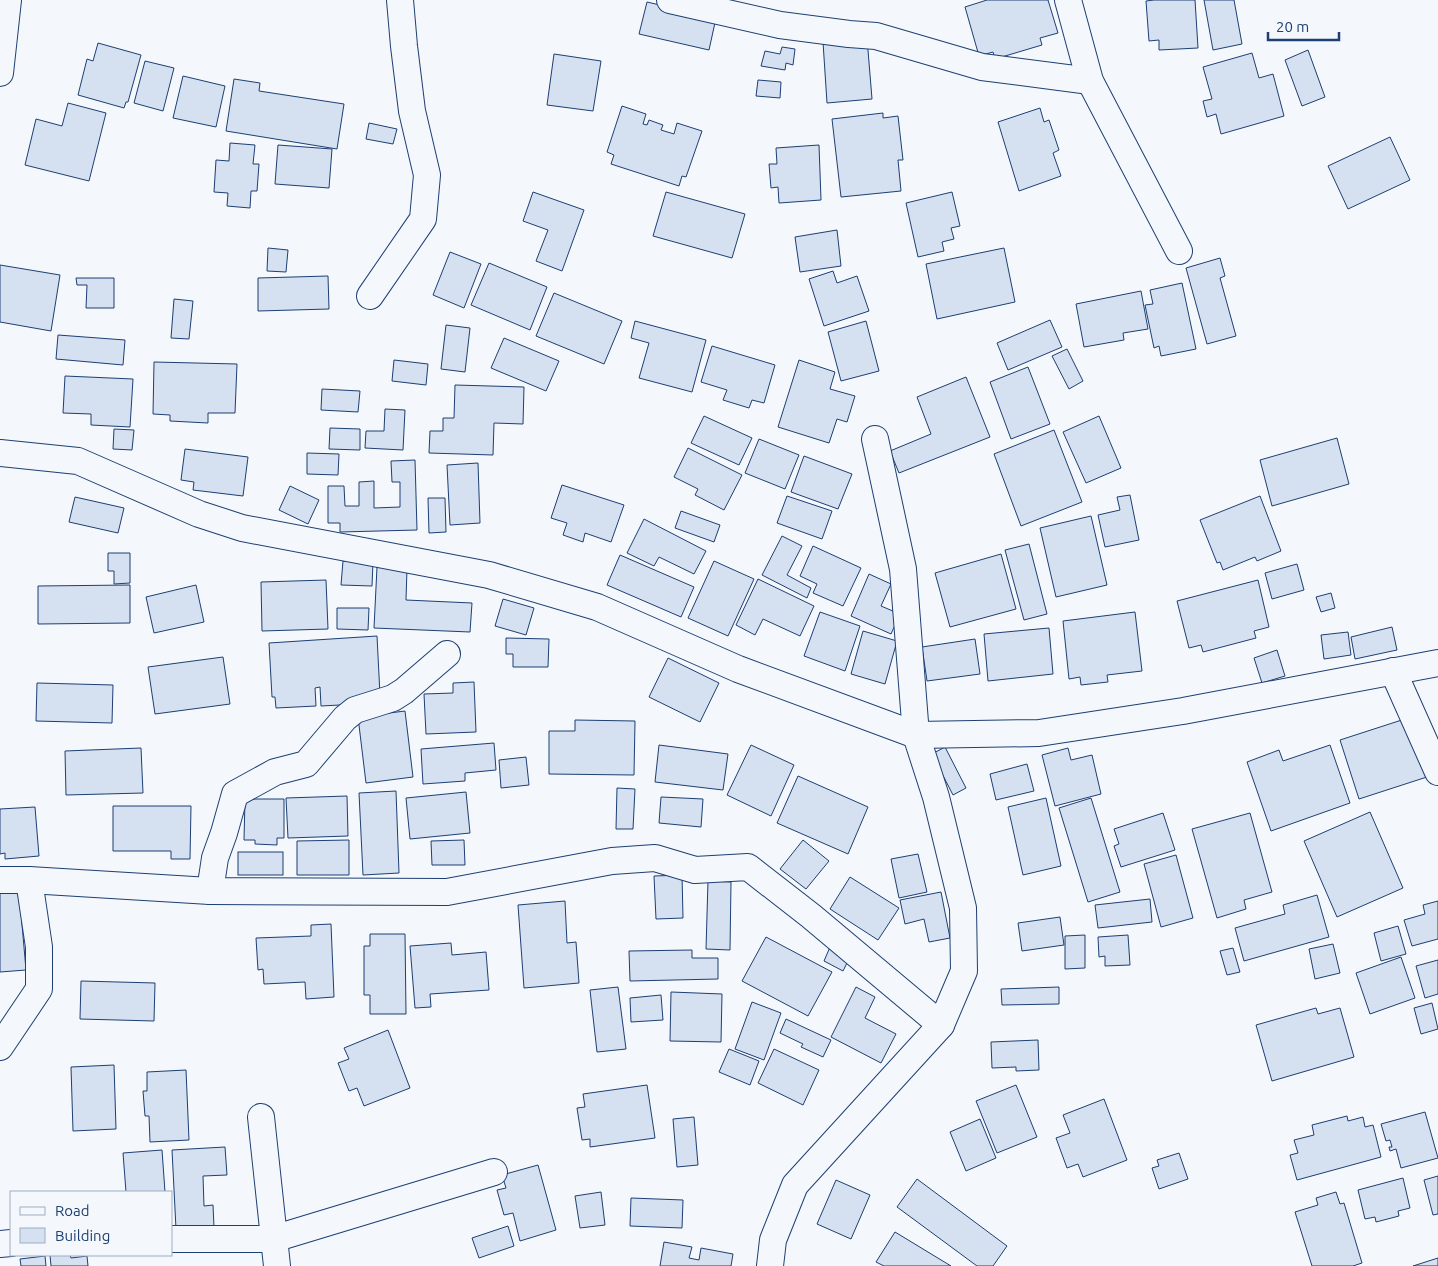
<svg xmlns="http://www.w3.org/2000/svg" width="1438" height="1266" font-family="Ubuntu,sans-serif">
	<style>
		.building { fill: #d5e0f0; stroke: #1d3f73 }
		.lines { fill: none; stroke-linecap: round; stroke-linejoin: round }
		.minor-casing { stroke: #1d3f73; stroke-width: 28 }
		.minor { stroke: #f4f7fb; stroke-width: 26 }
	</style>
	<rect width="100%" height="100%" fill="#f4f7fb"/>
	<g class="building">
		<path d="M987,0H1048L1058,33L1040,38L1042,45L995,59L993,52L979,56L965,7Z"/>
		<path d="M1154,0H1195L1198,48L1159,50V40L1149,41L1146,1Z"/>
		<path d="M1204,0H1234L1242,44L1213,50Z"/>
		<path d="M647,2L716,18L709,50L639,34Z"/>
		<path d="M867,38L872,99L827,103L823,42Z"/>
		<path d="M98,43L141,55L128,102H126L124,108L78,95L87,59L93,61Z"/>
		<path d="M782,47L795,49L793,65L786,63L785,70L761,66L765,51L780,54Z"/>
		<path d="M1308,50L1325,97L1302,106L1285,60Z"/>
		<path d="M1252,53L1259,78L1273,74L1284,116L1221,134L1216,114L1207,117L1203,101L1212,99L1203,67Z"/>
		<path d="M554,54L601,61L593,111L547,105Z"/>
		<path d="M145,61L174,68L163,111L134,103Z"/>
		<path d="M183,76L225,86L216,127L173,118Z"/>
		<path d="M234,79L260,83L259,91L344,104L337,149L226,131Z"/>
		<path d="M758,80L781,82L780,98L756,96Z"/>
		<path d="M68,103L106,113L89,181L25,165L36,119L62,126Z"/>
		<path d="M622,106L646,114L643,124L647,125L649,120L663,125L661,130L674,134L677,123L702,131L686,177L682,176L679,186L611,164L614,155L607,152Z"/>
		<path d="M1040,108L1044,122L1049,120L1059,150L1053,153L1061,176L1019,191L998,122Z"/>
		<path d="M883,113V118L898,116L903,160H898L901,191L841,197L832,119Z"/>
		<path d="M369,123L397,129L393,144L366,139Z"/>
		<path d="M1390,137L1410,180L1348,209L1328,166Z"/>
		<path d="M230,143L255,145L253,164H259L257,191H251L250,208L227,206L228,193L214,192L216,160L229,161Z"/>
		<path d="M278,145L332,149L329,188L275,184Z"/>
		<path d="M819,145L821,200L779,203L778,187L771,188L769,164H777L776,148Z"/>
		<path d="M533,192L584,210L562,271L536,261L548,230L523,221Z"/>
		<path d="M666,192L745,214L732,258L653,236Z"/>
		<path d="M952,192L960,226L951,228L954,239L942,242L944,251L918,257L906,203Z"/>
		<path d="M837,230L841,266L800,272L795,237Z"/>
		<path d="M268,248L288,250L286,272L267,271Z"/>
		<path d="M1004,248L1015,302L937,319L926,264Z"/>
		<path d="M450,252L481,264L464,308L433,295Z"/>
		<path d="M1220,258L1225,276L1220,278L1236,336L1207,344L1186,268Z"/>
		<path d="M489,263L547,287L530,330L471,305Z"/>
		<path d="M0,265L60,275L51,331L0,322Z"/>
		<path d="M833,271L837,283L857,276L869,311L824,326L809,279Z"/>
		<path d="M328,276L329,309L258,311V278Z"/>
		<path d="M76,278H114V308H86L87,285H77Z"/>
		<path d="M1182,283L1196,349L1161,356L1159,346L1154,348L1145,305L1153,304L1150,290Z"/>
		<path d="M1141,291L1148,329L1123,333L1124,340L1084,347L1076,304Z"/>
		<path d="M554,293L622,321L604,364L536,336Z"/>
		<path d="M174,299L193,301L189,339L171,338Z"/>
		<path d="M1050,320L1062,347L1008,370L997,343Z"/>
		<path d="M635,321L706,340L692,392L639,378L649,343L631,338Z"/>
		<path d="M866,321L879,371L841,381L828,332Z"/>
		<path d="M446,325L470,328L465,372L441,369Z"/>
		<path d="M58,335L125,340L123,365L56,359Z"/>
		<path d="M504,338L559,361L546,391L491,368Z"/>
		<path d="M712,346L775,365L764,403L752,400L749,408L723,400L727,390L701,382Z"/>
		<path d="M1067,349L1083,381L1069,389L1052,356Z"/>
		<path d="M394,360L428,364L426,385L392,381Z"/>
		<path d="M799,360L835,372L830,389L855,396L847,422L837,419L829,443L778,427Z"/>
		<path d="M154,362L237,364L235,413H208V423L170,421V415L153,414Z"/>
		<path d="M1028,367L1050,424L1011,439L990,382Z"/>
		<path d="M65,376L133,379L130,427L91,425V414L63,413Z"/>
		<path d="M966,377L990,437L899,473L890,451L931,434L917,397Z"/>
		<path d="M455,385L524,387L523,424L494,423L493,455L429,453L430,431H443V418H454Z"/>
		<path d="M322,389L360,391L358,412L321,410Z"/>
		<path d="M385,409L405,410L403,450L365,448L366,431H384Z"/>
		<path d="M704,416L752,438L739,465L691,443Z"/>
		<path d="M1099,416L1121,468L1086,483L1063,432Z"/>
		<path d="M330,428L360,429V450L329,449Z"/>
		<path d="M114,429L134,430L132,450L113,449Z"/>
		<path d="M1054,430L1082,502L1021,526L994,454Z"/>
		<path d="M1337,438L1349,484L1272,506L1260,460Z"/>
		<path d="M759,439L799,455L785,489L745,473Z"/>
		<path d="M688,448L742,475L724,510L695,495L698,489L674,477Z"/>
		<path d="M185,449L248,457L243,496L193,490L194,482L181,480Z"/>
		<path d="M307,453L339,454L338,475L307,474Z"/>
		<path d="M804,456L852,474L838,509L791,492Z"/>
		<path d="M415,460L417,530L340,532V523H328V486H344L345,506H359V482L374,481V508L400,507V482H392L391,461Z"/>
		<path d="M478,463L480,523L450,525L447,465Z"/>
		<path d="M562,485L624,505L611,542L585,533L583,542L563,535L567,523L551,518Z"/>
		<path d="M290,486L319,500L308,524L279,510Z"/>
		<path d="M1130,495L1139,540L1105,547L1098,515L1120,510L1117,497Z"/>
		<path d="M787,496L832,511L822,539L777,523Z"/>
		<path d="M1260,496L1281,551L1257,561L1255,557L1223,570L1220,562L1217,563L1200,520Z"/>
		<path d="M75,497L124,508L118,533L69,522Z"/>
		<path d="M428,498H445L446,532L429,533Z"/>
		<path d="M681,511L720,525L714,542L675,528Z"/>
		<path d="M1091,516L1107,585L1056,597L1040,528Z"/>
		<path d="M644,519L706,551L694,574L659,557L654,566L627,553Z"/>
		<path d="M782,536L802,546L787,575L811,588L807,598L762,575Z"/>
		<path d="M1029,544L1047,614L1024,620L1005,550Z"/>
		<path d="M813,546L861,568L843,606L813,593L817,584L800,576Z"/>
		<path d="M108,553H130V583L114,584V571H108Z"/>
		<path d="M1001,554L1016,609L950,627L935,573Z"/>
		<path d="M620,555L694,587L681,617L607,585Z"/>
		<path d="M343,561L373,562L372,586L341,585Z"/>
		<path d="M714,561L754,579L728,636L688,618Z"/>
		<path d="M1297,564L1304,590L1272,599L1265,573Z"/>
		<path d="M377,567L407,568L406,600L472,603L470,632L374,628Z"/>
		<path d="M869,574L891,584L881,606L900,614L891,634L851,616Z"/>
		<path d="M758,579L814,606L800,636L763,619L755,635L736,625Z"/>
		<path d="M326,580L328,629L262,631L261,582Z"/>
		<path d="M1258,580L1269,627L1254,631L1256,638L1203,652L1201,645L1189,648L1177,601Z"/>
		<path d="M130,585V623L38,624V586Z"/>
		<path d="M196,585L204,622L154,633L146,597Z"/>
		<path d="M1331,593L1335,608L1321,612L1316,597Z"/>
		<path d="M503,599L534,608L526,635L495,626Z"/>
		<path d="M337,608H369L368,630L337,629Z"/>
		<path d="M820,612L860,626L845,671L804,656Z"/>
		<path d="M1135,612L1142,671L1107,675L1108,682L1081,685L1080,677L1069,679L1063,621Z"/>
		<path d="M1392,627L1397,650L1355,659L1351,637Z"/>
		<path d="M1049,628L1053,674L988,681L984,634Z"/>
		<path d="M863,631L897,641L885,684L851,674Z"/>
		<path d="M1348,632L1351,655L1324,659L1321,635Z"/>
		<path d="M377,636L380,695L359,704L321,706L320,687L315,688L316,706L276,708L275,697H272L269,643Z"/>
		<path d="M506,638L549,639L548,667H513V654H506Z"/>
		<path d="M975,639L980,674L927,681L922,647Z"/>
		<path d="M1277,650L1285,676L1262,683L1254,658Z"/>
		<path d="M223,657L230,704L155,714L148,667Z"/>
		<path d="M668,658L719,683L700,722L649,697Z"/>
		<path d="M474,682L476,732L426,734L424,694L453,693V683Z"/>
		<path d="M37,683L113,685L112,723L36,721Z"/>
		<path d="M405,711L413,777L366,783L358,717Z"/>
		<path d="M1411,717L1430,776L1359,799L1340,740Z"/>
		<path d="M575,720L635,721L634,775L549,774V731H575Z"/>
		<path d="M494,743L496,770L465,773V781L423,784L421,749Z"/>
		<path d="M659,745L728,754L723,790L655,782Z"/>
		<path d="M751,745L794,765L771,816L727,795Z"/>
		<path d="M1330,745L1350,803L1271,831L1247,762L1279,750L1283,761Z"/>
		<path d="M945,747L966,788L953,795L932,754Z"/>
		<path d="M141,748L143,793L66,795L65,751Z"/>
		<path d="M1068,748L1071,760L1092,755L1101,794L1055,806L1042,755Z"/>
		<path d="M526,757L529,785L501,788L499,760Z"/>
		<path d="M1027,764L1034,791L996,800L990,774Z"/>
		<path d="M798,776L868,807L848,854L777,823Z"/>
		<path d="M617,788L635,789L633,829H616Z"/>
		<path d="M396,791L399,873L363,875L359,793Z"/>
		<path d="M466,792L470,833L410,839L406,798Z"/>
		<path d="M347,796L348,836L288,838L286,798Z"/>
		<path d="M661,797L703,799L701,827L659,823Z"/>
		<path d="M1046,798L1061,866L1023,875L1008,807Z"/>
		<path d="M1091,798L1120,892L1088,902L1059,808Z"/>
		<path d="M245,799H284V838H277V845L255,844V840H244Z"/>
		<path d="M113,806H191L190,859H171V851H113Z"/>
		<path d="M35,807L39,856L5,859V853L0,854V809Z"/>
		<path d="M1370,812L1403,888L1337,917L1304,841Z"/>
		<path d="M1163,813L1175,850L1121,867L1114,846L1119,844L1114,829Z"/>
		<path d="M1250,813L1272,892L1244,900L1246,909L1217,918L1192,829Z"/>
		<path d="M349,840V875H297V841Z"/>
		<path d="M464,840L465,865H432L431,841Z"/>
		<path d="M803,840L829,861L806,889L780,869Z"/>
		<rect x="238" y="852" width="45" height="23"/>
		<path d="M918,854L927,892L899,898L891,859Z"/>
		<path d="M1176,855L1193,918L1161,927L1144,864Z"/>
		<path d="M682,875L683,918L656,919L654,876Z"/>
		<path d="M850,877L899,908L878,940L830,909Z"/>
		<path d="M708,881L731,882L730,950L706,949Z"/>
		<path d="M19,890L26,970L0,972V892Z"/>
		<path d="M941,892L950,938L929,942L924,919L905,924L900,900Z"/>
		<path d="M1317,895L1329,937L1244,961L1235,928L1285,914L1283,905Z"/>
		<path d="M1150,899L1152,922L1098,928L1095,905Z"/>
		<path d="M565,901L567,943L576,942L579,983L524,988L518,905Z"/>
		<path d="M1438,901V939L1412,946L1404,920L1425,914L1423,905Z"/>
		<path d="M1060,917L1064,945L1022,951L1018,923Z"/>
		<path d="M331,924L334,997L306,999L305,982L264,984L263,969L258,970L256,938L311,936V925Z"/>
		<path d="M1398,926L1406,954L1381,961L1374,933Z"/>
		<path d="M370,934H405L406,1014H370V995H364V946H370Z"/>
		<path d="M1085,935V968L1065,969V936Z"/>
		<path d="M1128,935L1130,965L1105,966V956L1099,957L1098,937Z"/>
		<path d="M766,937L832,972L808,1016L742,981Z"/>
		<path d="M451,943L452,955L486,952L489,990L430,994L431,1007L415,1008L410,946Z"/>
		<path d="M1333,944L1340,973L1315,979L1309,949Z"/>
		<path d="M830,947L850,957L843,971L824,961Z"/>
		<path d="M1233,948L1240,972L1227,975L1220,951Z"/>
		<path d="M692,950V958H718V979L630,981L629,951Z"/>
		<path d="M1401,957L1415,998L1370,1014L1356,973Z"/>
		<path d="M1438,960V994L1425,998L1416,966Z"/>
		<path d="M81,981L155,983L154,1021L80,1019Z"/>
		<path d="M618,987L626,1049L597,1052L590,990Z"/>
		<path d="M856,987L875,997L865,1018L896,1034L881,1063L831,1037Z"/>
		<path d="M1059,987V1004L1002,1005L1001,989Z"/>
		<path d="M671,992L722,994L721,1042L670,1041Z"/>
		<path d="M661,995L663,1020L631,1022L630,998Z"/>
		<path d="M752,1002L781,1013L764,1060L735,1049Z"/>
		<path d="M1432,1003L1438,1029L1421,1034L1414,1008Z"/>
		<path d="M1316,1008L1318,1014L1340,1008L1354,1057L1272,1081L1256,1025Z"/>
		<path d="M786,1019L831,1040L823,1057L801,1047L803,1044L780,1033Z"/>
		<path d="M388,1030L410,1088L364,1106L357,1088L349,1091L338,1063L349,1059L344,1048Z"/>
		<path d="M1038,1040L1039,1070L1016,1071V1067L992,1068L991,1042Z"/>
		<path d="M729,1049L759,1061L750,1085L719,1072Z"/>
		<path d="M774,1049L819,1070L803,1105L758,1083Z"/>
		<path d="M114,1065L116,1129L73,1131L71,1067Z"/>
		<path d="M186,1070L189,1140L150,1142L149,1116H145L143,1091H147V1072Z"/>
		<path d="M647,1085L655,1138L590,1147V1139L582,1140L577,1108L585,1107L583,1094Z"/>
		<path d="M1016,1085L1037,1137L997,1153L976,1101Z"/>
		<path d="M1104,1099L1127,1160L1083,1177L1078,1164L1067,1168L1056,1138L1070,1133L1063,1115Z"/>
		<path d="M1425,1112L1438,1158L1401,1168L1396,1149L1390,1151L1389,1147H1392L1390,1140L1386,1141L1381,1124Z"/>
		<path d="M1347,1116L1348,1121L1363,1117L1365,1127L1373,1125L1381,1157L1297,1180L1290,1155L1298,1153L1294,1140L1314,1135L1312,1125Z"/>
		<path d="M694,1117L698,1165L677,1167L673,1119Z"/>
		<path d="M980,1119L996,1158L966,1171L950,1132Z"/>
		<path d="M225,1147L227,1175L203,1176L204,1206L213,1205L214,1227L176,1229L172,1150Z"/>
		<path d="M162,1150L165,1192H126L123,1153Z"/>
		<path d="M1179,1153L1188,1179L1159,1189L1152,1168L1159,1166L1157,1160Z"/>
		<path d="M538,1165L556,1230L520,1241L513,1213L504,1215L497,1190L506,1188L502,1175Z"/>
		<path d="M1438,1176V1214L1433,1215L1424,1180Z"/>
		<path d="M1403,1178L1410,1208L1398,1211L1399,1216L1376,1222L1375,1217L1365,1219L1358,1190Z"/>
		<path d="M917,1179L1007,1246L993,1266H977L897,1207Z"/>
		<path d="M836,1180L870,1195L851,1239L817,1224Z"/>
		<path d="M601,1192L605,1225L580,1228L575,1196Z"/>
		<path d="M1336,1192L1340,1204L1344,1203L1362,1263L1353,1266H1312L1295,1212L1318,1205L1316,1198Z"/>
		<path d="M631,1198L683,1200L682,1228L630,1226Z"/>
		<path d="M508,1226L514,1246L479,1258L472,1238Z"/>
		<path d="M895,1232L951,1266H884L876,1262Z"/>
		<path d="M664,1242L692,1247L689,1258L699,1260L701,1248L733,1254L731,1266H660Z"/>
		<path d="M50,1255H70L71,1258L87,1256L88,1266H51Z"/>
		<path d="M45,1256L46,1266H21L20,1259Z"/>
		<path d="M1438,1258V1266H1413Z"/>
	</g>
	<g class="lines">
		<g class="minor-casing">
			<g id="minor">
				<path d="M670,0L780,25L849,34L876,36L982,67L1090,81"/>
				<path d="M1068,0L1090,81L1179,251"/>
				<path d="M0,73L8,0"/>
				<path d="M370,296L423,219L427,175L412,111L404,46L400,0"/>
				<path d="M0,453L78,461L199,514L242,528L489,575L597,607L738,669L916,735L1039,733L1183,711L1438,663"/>
				<path d="M1393,671L1438,772"/>
				<path d="M0,880H29L210,891L447,892L612,861L655,858L695,870L748,867L811,916L941,1025"/>
				<path d="M210,891L215,858L224,833L235,794L275,772L306,764L345,718L355,710L393,698L404,691L447,654"/>
				<path d="M0,1047L39,989V947L29,880"/>
				<path d="M261,1117L277,1266"/>
				<path d="M171,1239H273L494,1172"/>
				<path d="M0,1244L11,1243"/>
				<path d="M770,1266L773,1240L795,1185L941,1025L964,971L963,908L936,797L916,735L903,569L875,439"/>
			</g>
		</g>
		<use href="#minor" class="minor"/>
	</g>
	<rect x="10" y="1191" width="162" height="65" fill="#f4f7fb" stroke="#9eadc5"/>
	<rect x="20" y="1207" width="25" height="8" fill="#f4f7fb" stroke="#9eadc5"/>
	<text x="55" y="1216" font-size="15" fill="#1d3f73">Road</text>
	<rect x="20" y="1228" width="25" height="15" fill="#d5e0f0" stroke="#9eadc5"/>
	<text x="55" y="1241" font-size="15" fill="#1d3f73">Building</text>
	<path d="M1268 32v8h71v-8" fill="none" stroke="#1d3f73" stroke-width="2.5"/>
	<text x="1276" y="32" font-size="15" fill="#1d3f73" stroke="#f4f7fb" stroke-width="4" paint-order="stroke">20 m</text>
</svg>
